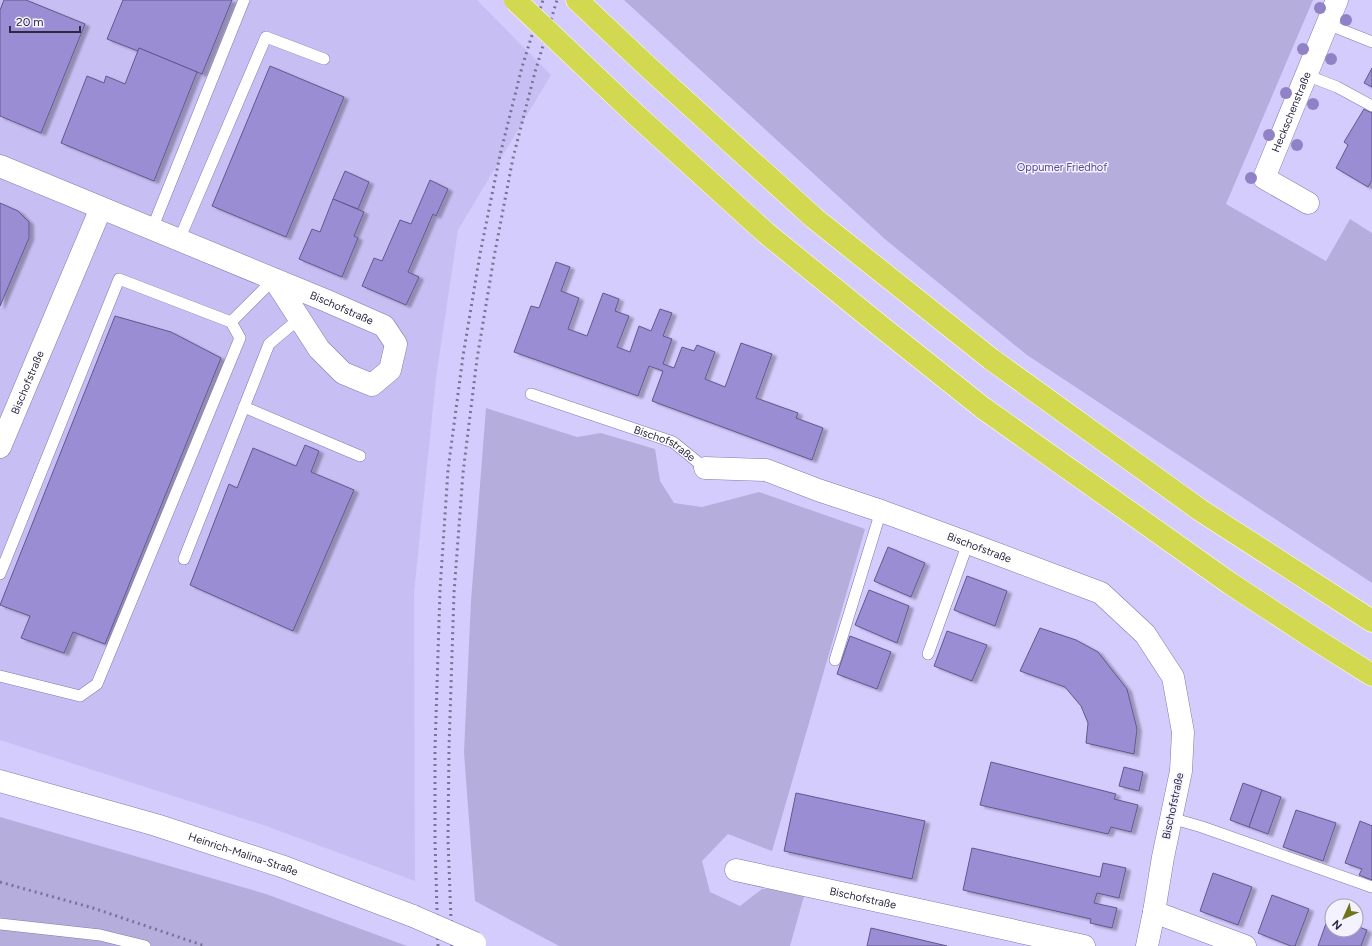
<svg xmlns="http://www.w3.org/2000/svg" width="1372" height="946" font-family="Figtree,sans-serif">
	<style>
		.built { fill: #c7bff3 }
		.green { fill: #b5aedc }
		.building { fill: #9a8dd4; stroke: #62588c; filter: url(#shadow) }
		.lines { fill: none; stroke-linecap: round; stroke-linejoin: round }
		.service-casing { stroke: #8278ae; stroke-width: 12 }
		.minor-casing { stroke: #8278ae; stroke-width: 23 }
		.secondary-casing { stroke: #8278ae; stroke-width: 23 }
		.motorway-casing { stroke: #fff; stroke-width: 23 }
		.service { stroke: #fff; stroke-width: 11 }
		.minor { stroke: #fff; stroke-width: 22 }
		.secondary { stroke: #fff; stroke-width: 22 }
		.motorway { stroke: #d2d951; stroke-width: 22 }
		.rail { stroke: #7a7396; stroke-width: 3; stroke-dasharray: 2 4; stroke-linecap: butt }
		.secondary-bridge-casing { stroke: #8278ae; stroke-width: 23; stroke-linecap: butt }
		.motorway-bridge-casing { stroke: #fff; stroke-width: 23; stroke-linecap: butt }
		.secondary-bridge { stroke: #fff; stroke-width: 22 }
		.motorway-bridge { stroke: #d2d951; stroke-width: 22 }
		.tree { fill: #9182c7 }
		.labels { text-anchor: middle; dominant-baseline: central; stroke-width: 3; stroke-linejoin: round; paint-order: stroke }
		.street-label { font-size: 11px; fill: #2e2940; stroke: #f4f2ff }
		.park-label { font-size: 11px; fill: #5b469b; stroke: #f4f2ff }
	</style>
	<defs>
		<filter id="shadow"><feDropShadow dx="4.5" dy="2.5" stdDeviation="1" flood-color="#0004"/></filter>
	</defs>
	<rect width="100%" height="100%" fill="#d4ccfc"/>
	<path class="built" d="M0,0H477L551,75L458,230L436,378L414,593L415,881L266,826L0,740Z"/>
	<g class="green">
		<path d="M624,0H1313L1226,204L1326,261L1350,219L1372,233V583L1027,355L886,240Z"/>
		<path d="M486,408L577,437L601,433L655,449L660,481L674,503L702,507L759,492L865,529L772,851L728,834L702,861L710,892L740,906L762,889H781L804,896L790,946H559L475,901L464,752L471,601Z"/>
		<path d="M0,817L266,894L407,946H0Z"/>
	</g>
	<g class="building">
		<path d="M4,0H26L85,24L41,133L0,116V10Z"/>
		<path d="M123,0H232L202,74L139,48L138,51L107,39Z"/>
		<path d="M139,48L197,72L154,181L61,143L87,76L104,83L106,76L125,84Z"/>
		<path d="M270,66L344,97L286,237L212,206Z"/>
		<path d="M1372,68V87L1364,83Z"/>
		<path d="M1364,109L1372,113V180L1368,187L1336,168L1348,145L1344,142Z"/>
		<path d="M345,171L369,182L358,209L333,199Z"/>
		<path d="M430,180L448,189L436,216L433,214L408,272L419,277L406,305L362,286L374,258L382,261L400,220L411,224Z"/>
		<path d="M333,199L364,212L354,236L358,238L342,277L299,259L312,229L320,232Z"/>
		<path d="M0,203L18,211L29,222V238L0,306Z"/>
		<path d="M556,262L570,267L561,291L579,298L568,329L587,336L603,293L619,299L615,311L629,316L617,347L630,352L639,326L651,331L660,309L672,313L663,336L672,339L663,364L674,368L682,347L694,351L697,345L715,352L705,379L725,387L741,343L772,354L756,398L798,413L796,418L823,428L812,460L652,401L663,371L649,366L638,396L514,352L531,306L539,308Z"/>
		<path d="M115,316L171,332L221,358L105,644L73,632L64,653L21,638L30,616L0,605Z"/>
		<path d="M305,445L319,451L311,472L354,490L293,631L190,585L229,484L237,488L253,448L296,466Z"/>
		<path d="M888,547L925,563L911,597L874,581Z"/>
		<path d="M967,576L1007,591L995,626L954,610Z"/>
		<path d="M869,590L909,606L897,643L855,625Z"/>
		<path d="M1040,628L1076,640L1098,652L1127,689L1137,729L1134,754L1086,743L1088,723L1081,706L1065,687L1020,671Z"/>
		<path d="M947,631L987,645L972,681L934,666Z"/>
		<path d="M850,636L891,652L877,689L837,674Z"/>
		<path d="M991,762L1116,794L1114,799L1138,805L1131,832L1111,827L1108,834L980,805Z"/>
		<path d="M1124,767L1143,772L1139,791L1119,786Z"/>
		<path d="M1243,783L1262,790L1249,827L1230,820Z"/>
		<path d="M1262,790L1281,797L1268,834L1249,827Z"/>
		<path d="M796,793L925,821L912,879L784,851Z"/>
		<path d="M1296,810L1336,823L1323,861L1283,847Z"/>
		<path d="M1360,821L1372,826V880L1359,875L1362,869L1345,863Z"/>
		<path d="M972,848L1100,877L1103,863L1126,868L1119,898L1097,893L1094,903L1117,908L1112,928L1090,923L1091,919L963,890Z"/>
		<path d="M1213,873L1252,887L1238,925L1200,911Z"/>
		<path d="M1272,895L1309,909L1295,946H1291L1258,933Z"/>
		<path d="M1329,915L1332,916V930H1356V926L1367,930L1361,946H1318Z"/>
		<path d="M871,928L947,946H867Z"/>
	</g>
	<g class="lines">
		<g class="service-casing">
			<g id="service">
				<path d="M1327,24L1372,42"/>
				<path d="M1306,75L1337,87L1372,106"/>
				<path d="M152,229L244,0"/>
				<path d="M179,240L266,37L324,59"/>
				<path d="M231,322L274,279"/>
				<path id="s1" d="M531,394L673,442L705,468"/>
				<path d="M244,407L360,456"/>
				<path d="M184,559L269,344L300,318"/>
				<path d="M0,574L119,279L231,322L240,338L97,684L80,696L0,676"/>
				<path d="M928,654L968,543"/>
				<path d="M835,660L881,511"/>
				<path d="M1171,818L1202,827L1372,887"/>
				<path d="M0,924L100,935L145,946"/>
			</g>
		</g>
		<g class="minor-casing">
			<g id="minor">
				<path id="s2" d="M0,166L327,301L384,326L396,344L390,370L372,385L343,373L319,349L274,279"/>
				<path id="s3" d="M1308,203L1264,178L1337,0"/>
				<path id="s4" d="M0,447L101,208"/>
				<path id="s5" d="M705,468L766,470L818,490L881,511L968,543L1101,593L1145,634L1173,677L1183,732L1181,771L1163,857L1154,912L1147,946"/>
				<path id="s6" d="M736,870L1084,946"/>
				<path d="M1154,912L1245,946"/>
			</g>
		</g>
		<g class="secondary-casing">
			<g id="secondary">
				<path id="s7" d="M0,781L156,825L284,867L413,916"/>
			</g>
		</g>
		<g class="motorway-casing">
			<g id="motorway">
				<path d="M577,0L648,67L814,218L991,359L1200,510L1372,621"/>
				<path d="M635,114L766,233L884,329L983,408L1231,584L1310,636L1372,675"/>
			</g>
		</g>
		<use href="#service" class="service"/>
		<use href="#minor" class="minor"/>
		<use href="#secondary" class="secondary"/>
		<use href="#motorway" class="motorway"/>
		<g class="rail">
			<path d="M0,882L93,908L205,946"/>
			<path d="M438,946L435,841V749L440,590L448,470L463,356L480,254L500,155L522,67L543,0"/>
			<path d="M452,946L448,840L449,748L454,593L463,473L477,359L494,257L513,158L535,72L557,0"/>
		</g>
		<g class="secondary-bridge-casing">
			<path id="secondary-bridge" d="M413,916L475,943"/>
		</g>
		<g class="motorway-bridge-casing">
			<path id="motorway-bridge" d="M515,0L635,114"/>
		</g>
		<use href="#secondary-bridge" class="secondary-bridge"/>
		<use href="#motorway-bridge" class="motorway-bridge"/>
	</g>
	<g class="tree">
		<circle cx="1320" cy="8" r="6"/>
		<circle cx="1346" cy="20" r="6"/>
		<circle cx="1303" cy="49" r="6"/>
		<circle cx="1331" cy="59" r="6"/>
		<circle cx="1286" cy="93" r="6"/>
		<circle cx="1313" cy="104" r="6"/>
		<circle cx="1269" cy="135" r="6"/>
		<circle cx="1297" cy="145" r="6"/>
		<circle cx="1251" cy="178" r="6"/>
	</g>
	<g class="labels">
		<g class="street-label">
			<text stroke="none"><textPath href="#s3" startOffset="122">Heckschenstraße</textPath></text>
			<text stroke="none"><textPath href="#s2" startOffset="370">Bischofstraße</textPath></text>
			<text stroke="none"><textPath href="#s4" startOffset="70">Bischofstraße</textPath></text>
			<text stroke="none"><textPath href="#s1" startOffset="143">Bischofstraße</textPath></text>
			<text stroke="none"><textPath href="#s5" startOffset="288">Bischofstraße</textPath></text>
			<text transform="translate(1173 806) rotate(-78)">Bischofstraße</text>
			<text stroke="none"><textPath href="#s7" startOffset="254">Heinrich-Malina-Straße</textPath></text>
			<text stroke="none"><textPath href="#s6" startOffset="130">Bischofstraße</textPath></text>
		</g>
		<g class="park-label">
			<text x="1062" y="167">Oppumer Friedhof</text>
		</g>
	</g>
	<g transform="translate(1344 918) rotate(225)"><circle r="19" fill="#f4f2ff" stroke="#a5a2b3"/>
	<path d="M0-3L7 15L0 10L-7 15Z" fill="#70741a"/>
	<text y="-6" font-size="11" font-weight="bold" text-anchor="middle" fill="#2e2940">N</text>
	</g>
	<path d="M10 26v6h70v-6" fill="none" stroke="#2e2940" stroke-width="2"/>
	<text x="16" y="26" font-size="12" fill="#2e2940" stroke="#f4f2ff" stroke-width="3" paint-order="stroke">20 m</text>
</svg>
